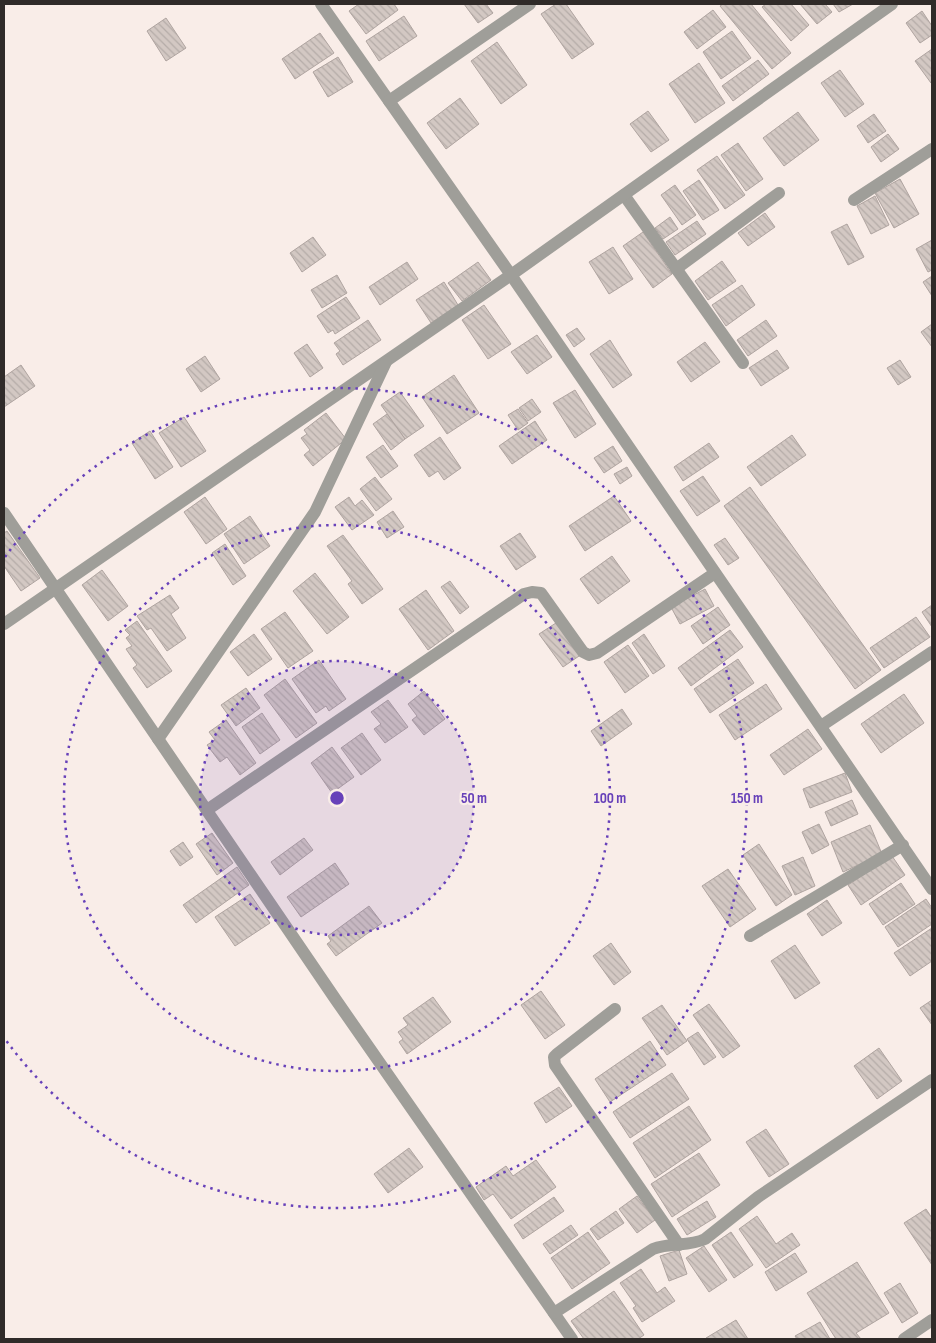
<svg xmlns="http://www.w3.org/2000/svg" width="936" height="1343" font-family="'Sofia Sans Condensed',sans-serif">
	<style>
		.building { fill: url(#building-back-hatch); stroke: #afa4a0 }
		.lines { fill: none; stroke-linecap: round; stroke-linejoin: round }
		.minor { stroke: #9f9e99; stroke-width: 12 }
		.ring { fill: none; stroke: #6741b9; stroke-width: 2.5; stroke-dasharray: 2.5 5 }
		.centre { fill: #6741b9; stroke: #f9ede8; stroke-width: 2.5 }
		.ring-label { font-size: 15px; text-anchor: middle; font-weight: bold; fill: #6741b9; stroke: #f9ede8; stroke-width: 4.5; stroke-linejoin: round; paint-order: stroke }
	</style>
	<defs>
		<pattern id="building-back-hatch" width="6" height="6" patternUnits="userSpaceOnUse" patternTransform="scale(1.25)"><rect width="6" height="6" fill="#d3c8c3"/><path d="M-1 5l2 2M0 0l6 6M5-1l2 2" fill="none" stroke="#b5aca8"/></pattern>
	</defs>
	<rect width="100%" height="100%" fill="#f9ede8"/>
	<g class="building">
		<path d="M359,4H394L398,10L366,34L349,11Z"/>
		<path d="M464,4H486L493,13L478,23Z"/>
		<path d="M556,4H566L594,44L572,59L541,14Z"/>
		<path d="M723,4H751L791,53L772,69L720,6Z"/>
		<path d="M766,4H791L809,25L791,41L762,7Z"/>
		<path d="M800,4H825L832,12L817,24Z"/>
		<path d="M833,4H853L839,12Z"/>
		<path d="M713,10L726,27L697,49L684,32Z"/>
		<path d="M922,11L932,26V35L920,43L906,23Z"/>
		<path d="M404,16L417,36L379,61L366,41Z"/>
		<path d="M166,18L186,48L166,61L147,31Z"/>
		<path d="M732,31L751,58L721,79L703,52Z"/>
		<path d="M320,33L334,53L295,79L282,59Z"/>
		<path d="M497,42L527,85L501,104L471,61Z"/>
		<path d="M932,49V82L931,83L915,61Z"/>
		<path d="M338,57L353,82L328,97L313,72Z"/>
		<path d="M758,60L769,74L733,101L722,86Z"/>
		<path d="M699,63L725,103L695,123L669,84Z"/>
		<path d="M840,70L864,104L845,117L821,83Z"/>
		<path d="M460,98L479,124L446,149L427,123Z"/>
		<path d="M648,111L669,140L651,152L630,124Z"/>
		<path d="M798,112L819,140L784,166L763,138Z"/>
		<path d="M874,114L886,131L868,143L857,126Z"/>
		<path d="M888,134L899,149L881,162L871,147Z"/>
		<path d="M738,143L763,179L746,191L721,155Z"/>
		<path d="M717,156L745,195L725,209L697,170Z"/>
		<path d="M900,179L919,214L894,228L875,193Z"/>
		<path d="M699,180L719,210L703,220L683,191Z"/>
		<path d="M675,185L696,215L682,225L661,195Z"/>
		<path d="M875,196L889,225L871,234L857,206Z"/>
		<path d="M765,213L775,227L748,246L738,233Z"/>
		<path d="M670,217L678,229L663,239L655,228Z"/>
		<path d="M697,221L706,234L675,255L666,242Z"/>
		<path d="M847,224L864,257L848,265L831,232Z"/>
		<path d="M643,232L672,274L653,288L623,246Z"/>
		<path d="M313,237L326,255L302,272L290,253Z"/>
		<path d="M932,240V270L928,272L916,249Z"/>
		<path d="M613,247L633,279L609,294L589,262Z"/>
		<path d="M722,261L736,281L708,300L695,281Z"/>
		<path d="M407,262L418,279L380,305L369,287Z"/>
		<path d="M478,262L491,280L462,301L448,283Z"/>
		<path d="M337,275L347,293L322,308L311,290Z"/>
		<path d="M932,276V296L923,282Z"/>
		<path d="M444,282L458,305L431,323L416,300Z"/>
		<path d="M742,285L755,305L726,326L712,305Z"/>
		<path d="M346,297L360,318L335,334L333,330L328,333L317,316Z"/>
		<path d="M484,305L511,344L488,359L462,320Z"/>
		<path d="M368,320L381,340L343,365L336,354L340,351L334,343Z"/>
		<path d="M766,320L777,336L748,356L737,340Z"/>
		<path d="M932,324V347L921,332Z"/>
		<path d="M577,328L585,339L574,347L566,335Z"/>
		<path d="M537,335L552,357L527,374L511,352Z"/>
		<path d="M610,340L632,375L613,388L590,354Z"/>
		<path d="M705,342L720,362L691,382L677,362Z"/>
		<path d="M307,344L323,368L310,377L294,353Z"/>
		<path d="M777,350L789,368L761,386L749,368Z"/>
		<path d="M205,356L220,379L201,392L186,369Z"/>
		<path d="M900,360L911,377L898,385L887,368Z"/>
		<path d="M21,365L35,386L4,407V377Z"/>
		<path d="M454,375L479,413L447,434L422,397Z"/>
		<path d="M575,390L596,424L575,438L553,403Z"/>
		<path d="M400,392L424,426L405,439L381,405Z"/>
		<path d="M532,399L541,412L528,421L519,408Z"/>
		<path d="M518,409L528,423L518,430L508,415Z"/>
		<path d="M326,413L346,439L313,466L304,455L310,450L301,438L307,434L304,430Z"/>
		<path d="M387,414L405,439L391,450L373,424Z"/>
		<path d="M184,417L206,451L181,467L159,433Z"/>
		<path d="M535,421L547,440L512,464L499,446Z"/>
		<path d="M150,431L173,467L155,479L132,443Z"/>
		<path d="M792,435L806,455L761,486L747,467Z"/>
		<path d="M440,437L461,468L444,480L438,471L429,477L414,455Z"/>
		<path d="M709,443L719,457L683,481L674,467Z"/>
		<path d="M383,445L398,466L381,478L366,457Z"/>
		<path d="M613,446L622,461L604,473L594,458Z"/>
		<path d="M627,467L632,476L620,484L614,474Z"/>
		<path d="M703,476L720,501L697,516L680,491Z"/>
		<path d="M375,477L392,499L376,511L360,489Z"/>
		<path d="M750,487L881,670L855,689L724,506Z"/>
		<path d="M614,496L631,521L585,551L569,526Z"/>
		<path d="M205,497L227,529L206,544L184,512Z"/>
		<path d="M349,497L355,506L362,500L374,515L352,530L335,507Z"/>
		<path d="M393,511L404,527L387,538L377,522Z"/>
		<path d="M250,516L270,546L244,564L224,534Z"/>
		<path d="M7,531L40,578L21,591L4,566V533Z"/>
		<path d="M520,533L536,557L516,570L500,546Z"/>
		<path d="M343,535L383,589L362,604L348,584L352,581L327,546Z"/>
		<path d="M725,538L739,558L728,565L714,545Z"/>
		<path d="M225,544L246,576L233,585L212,553Z"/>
		<path d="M612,556L630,581L598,604L580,579Z"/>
		<path d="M102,570L128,606L108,621L82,585Z"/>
		<path d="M315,573L349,617L327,634L293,591Z"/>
		<path d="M450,581L469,607L460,614L441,587Z"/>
		<path d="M705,589L714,606L680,624L671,607Z"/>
		<path d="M426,590L454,631L428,650L399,609Z"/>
		<path d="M170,595L179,608L171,614L186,638L167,651L151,628L147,630L137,616Z"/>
		<path d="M932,605V627L922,612Z"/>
		<path d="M718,607L730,625L703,644L691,626Z"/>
		<path d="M285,612L313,651L288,668L261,629Z"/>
		<path d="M916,617L930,637L884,668L870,648Z"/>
		<path d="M137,621L172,671L147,688L133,668L137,665L126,649L132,646L126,638L130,635L125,630Z"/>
		<path d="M559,621L582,654L563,667L539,634Z"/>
		<path d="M730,630L743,647L691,686L678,668Z"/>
		<path d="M254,634L272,659L248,676L230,652Z"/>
		<path d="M644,634L665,666L653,674L632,643Z"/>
		<path d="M628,645L649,676L625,693L604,662Z"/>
		<path d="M738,659L754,683L710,713L694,689Z"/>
		<path d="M319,660L346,699L329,711L326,706L316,713L292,679Z"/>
		<path d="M285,679L317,723L296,738L264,695Z"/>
		<path d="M766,684L782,709L735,740L719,715Z"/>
		<path d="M246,688L260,708L236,726L221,705Z"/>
		<path d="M424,691L445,719L424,735L412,720L417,716L408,704Z"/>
		<path d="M904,694L924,723L881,753L861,724Z"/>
		<path d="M388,700L408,727L385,743L374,729L381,724L371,712Z"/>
		<path d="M622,709L632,724L601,746L591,731Z"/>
		<path d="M262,713L280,740L260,754L242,727Z"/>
		<path d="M226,720L256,763L240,775L227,757L220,762L207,745L215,740L209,732Z"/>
		<path d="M808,729L822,749L784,775L770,755Z"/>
		<path d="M362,733L381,760L361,775L341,748Z"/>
		<path d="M332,747L354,777L332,793L311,763Z"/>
		<path d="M845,773L852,792L810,808L803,789Z"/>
		<path d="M852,800L858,814L831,826L825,812Z"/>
		<path d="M819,824L829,845L812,854L802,832Z"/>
		<path d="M870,825L882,854L843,872L831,842Z"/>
		<path d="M212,833L233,863L217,875L196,844Z"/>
		<path d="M304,838L313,850L280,875L271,862Z"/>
		<path d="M183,842L193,857L180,866L170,851Z"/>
		<path d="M759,844L792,895L776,906L743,855Z"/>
		<path d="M892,856L905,875L861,905L848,885Z"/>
		<path d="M803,857L815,886L795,895L782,866Z"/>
		<path d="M335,863L349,884L301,917L287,897Z"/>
		<path d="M237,867L249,885L196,923L183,905Z"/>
		<path d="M728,869L756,909L730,927L702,886Z"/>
		<path d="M901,883L915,904L883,925L869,904Z"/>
		<path d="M250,894L270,923L235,946L215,917Z"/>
		<path d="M926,899L932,908V924L898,947L885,927Z"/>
		<path d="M827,900L842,923L822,936L807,914Z"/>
		<path d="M369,906L382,923L336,956L327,944L331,941L328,936Z"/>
		<path d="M932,928V961L910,976L894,953Z"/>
		<path d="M611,943L631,972L614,985L593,956Z"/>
		<path d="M795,945L820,983L795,999L771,961Z"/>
		<path d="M541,991L565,1025L545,1039L521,1005Z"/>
		<path d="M433,997L451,1022L407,1054L399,1042L403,1039L398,1032L408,1025L403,1018Z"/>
		<path d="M932,1000V1025L920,1008Z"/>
		<path d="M709,1004L740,1046L723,1058L693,1015Z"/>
		<path d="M662,1005L687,1041L667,1055L642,1018Z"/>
		<path d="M698,1032L716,1057L704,1065L687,1039Z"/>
		<path d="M650,1041L666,1065L610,1102L595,1079Z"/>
		<path d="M879,1048L902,1081L877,1099L854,1066Z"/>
		<path d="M672,1073L689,1099L630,1138L613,1112Z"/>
		<path d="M559,1087L572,1106L546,1123L534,1103Z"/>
		<path d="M689,1106L711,1140L655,1178L633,1143Z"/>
		<path d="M766,1129L789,1164L769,1177L746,1142Z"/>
		<path d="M409,1148L423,1167L388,1193L374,1174Z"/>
		<path d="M699,1153L720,1185L672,1217L651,1184Z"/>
		<path d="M536,1160L556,1187L511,1219L493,1194L484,1200L476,1187L506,1166L513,1176Z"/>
		<path d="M637,1196L655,1220L637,1233L619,1209Z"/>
		<path d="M554,1197L564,1211L523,1239L514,1225Z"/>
		<path d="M707,1201L716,1217L687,1235L677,1219Z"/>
		<path d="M926,1209L932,1218V1265L904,1223Z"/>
		<path d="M616,1211L624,1223L598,1240L590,1229Z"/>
		<path d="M757,1216L776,1244L792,1233L800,1245L766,1268L739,1229Z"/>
		<path d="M571,1225L578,1235L550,1254L543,1244Z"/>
		<path d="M588,1232L610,1263L572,1289L551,1258Z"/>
		<path d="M731,1232L753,1265L734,1278L712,1245Z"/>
		<path d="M704,1246L727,1280L709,1292L686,1258Z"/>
		<path d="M679,1250L687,1274L669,1281L660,1256Z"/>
		<path d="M795,1253L807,1272L776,1291L765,1272Z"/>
		<path d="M857,1262L889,1313L856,1333L861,1339H836L807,1293Z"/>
		<path d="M641,1269L657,1293L665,1287L675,1301L642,1322L633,1308L636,1306L620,1283Z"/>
		<path d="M900,1283L918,1313L902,1323L884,1293Z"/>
		<path d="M614,1291L644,1335L638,1339H584L571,1321Z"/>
		<path d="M736,1320L748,1339H707L706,1338Z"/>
		<path d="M820,1322L830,1339H797L795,1336Z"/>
	</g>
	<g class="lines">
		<g class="minor">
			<path d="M321,4L511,275L932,889"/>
			<path d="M389,101L530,4"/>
			<path d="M624,195L743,363"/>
			<path d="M854,200L932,149"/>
			<path d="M676,269L779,193"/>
			<path d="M4,513L336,1000L572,1339"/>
			<path d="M4,624L511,275L892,4"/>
			<path d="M821,726L932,652"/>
			<path d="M158,739L315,512L386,362"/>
			<path d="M207,810L524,594L532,592L541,593L583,652L589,655L597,653L715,573"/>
			<path d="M750,936L903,845"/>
			<path d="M615,1009L557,1054L554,1057L555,1065L679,1245"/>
			<path d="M554,1313L653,1249C670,1242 689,1247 705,1239L758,1197L932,1080"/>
			<path d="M904,1339L932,1320"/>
		</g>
	</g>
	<circle cx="337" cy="798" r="137" fill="#6741b9" fill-opacity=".12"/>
	<g class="ring">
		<circle cx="337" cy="798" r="137"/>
		<circle cx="337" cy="798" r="273"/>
		<path d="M5 557A410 410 0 1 1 5 1039"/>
	</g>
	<circle cx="337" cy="798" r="8" class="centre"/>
	<g class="ring-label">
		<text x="474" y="803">50 m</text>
		<text x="610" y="803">100 m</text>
		<text x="747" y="803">150 m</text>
	</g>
	<rect width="936" height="1343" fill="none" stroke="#302b29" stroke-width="10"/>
</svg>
